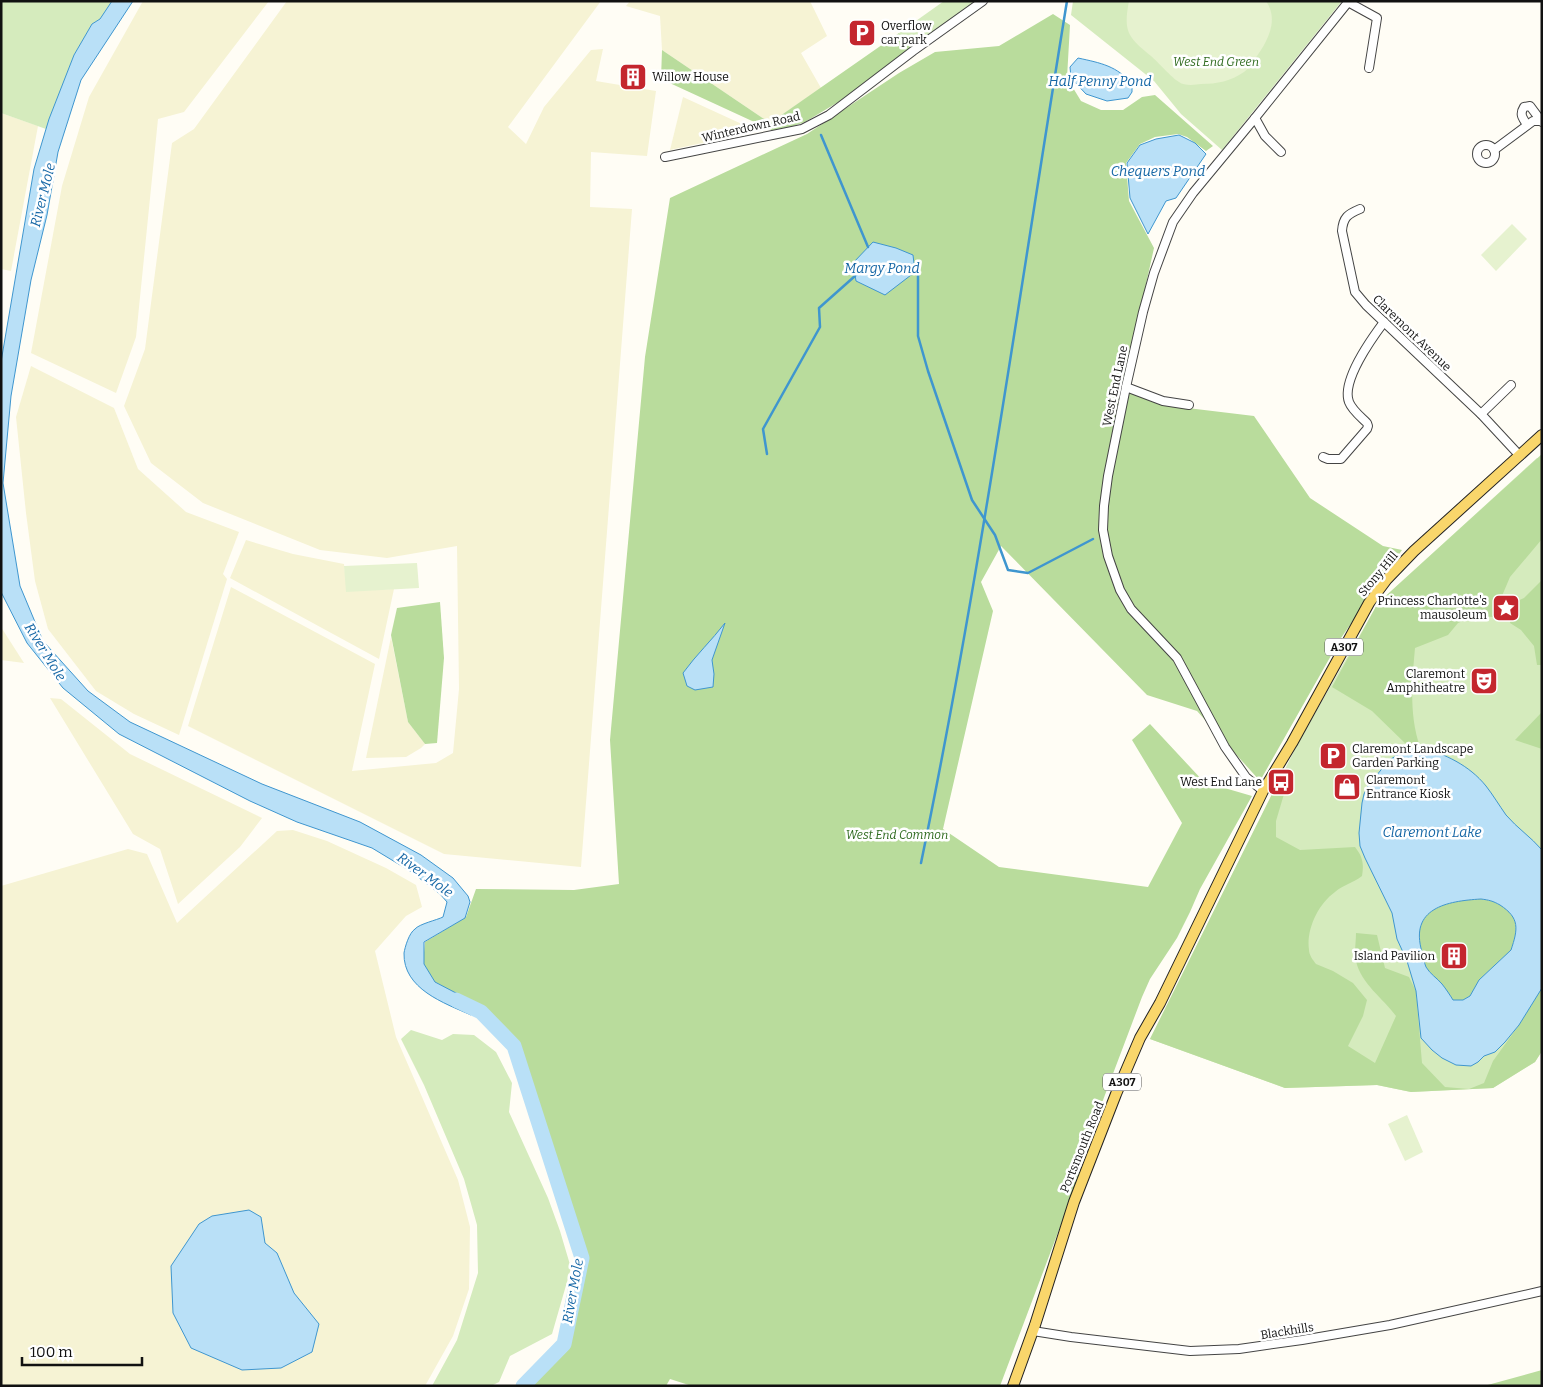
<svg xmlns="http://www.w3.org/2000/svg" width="1543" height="1387" font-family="Bitter,serif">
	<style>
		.farmland { fill: #f6f3d4 }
		.green { fill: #d5ebbd }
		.forest { fill: #b9dc9c }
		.pitch { fill: #e6f2cf }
		.water { fill: #b9e0f7; stroke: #3f96cf; fill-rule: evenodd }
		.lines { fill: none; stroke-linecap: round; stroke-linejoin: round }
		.stream { stroke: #3f96cf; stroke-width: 2.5 }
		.river { stroke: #b9e0f7; stroke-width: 15 }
		.minor-casing { stroke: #444; stroke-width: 10 }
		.major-casing { stroke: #222; stroke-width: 12 }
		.minor { stroke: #fff; stroke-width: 8 }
		.major { stroke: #f9d66b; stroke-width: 10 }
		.labels { text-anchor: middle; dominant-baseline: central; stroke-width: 5; stroke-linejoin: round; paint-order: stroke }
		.shield { fill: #fff; stroke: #585858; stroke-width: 1 }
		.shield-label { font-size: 11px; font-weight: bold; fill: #111 }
		.poi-label { font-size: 12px; fill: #111; stroke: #fff; text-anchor: start }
		.park-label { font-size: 12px; font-style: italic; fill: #2f6b1f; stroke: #fff }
		.street-label { font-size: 12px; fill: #111; stroke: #fff }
		.water-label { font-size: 14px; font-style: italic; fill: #1768a6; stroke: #fff }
	</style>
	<rect width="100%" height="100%" fill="#fffdf5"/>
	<g class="farmland">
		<path d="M143,1H269L184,112L158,119L136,337L116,393L31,353L62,186L89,97Z"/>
		<path d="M287,1H601L508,127L526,144L544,107L591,50L603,49L596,81L656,91L647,156L591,152L590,207L632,209L581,867L444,854L188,726L231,587L375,664L352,771L436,763L453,753L459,689L457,546L387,558L320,550L203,503L151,463L124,406L145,349L172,143L194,129Z"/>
		<path d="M630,1H810L827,36L801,53L821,88L770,123L662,50L660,16L626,6Z"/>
		<path d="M683,97L757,131L670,150Z"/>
		<path d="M1,113L38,126L11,271L1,269Z"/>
		<path d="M31,366L114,408L138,469L186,512L239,532L223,574L227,579L179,735L134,714L96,691L48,629L35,581L26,513L16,417Z"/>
		<path d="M246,540L293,554L344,564L347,591L394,589L379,659L230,578Z"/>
		<path d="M1,627L24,663L1,660Z"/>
		<path d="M391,637L408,722L425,744L421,748L406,757L366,758Z"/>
		<path d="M50,698L61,699L130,754L262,818L240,847L178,904L160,849L133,834Z"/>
		<path d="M293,830L327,841L386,868L416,885L422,907L406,916L375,951L396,1037L458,1180L470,1227L469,1289L453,1336L425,1386H1V886L128,849L147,854L177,923L277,831Z"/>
	</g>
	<g class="green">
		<path d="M1,1H112L100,19L92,24L74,55L46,129L1,113Z"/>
		<path d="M944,1H980L912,50L899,33Z"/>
		<path d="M1073,1H1342L1222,150L1181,114L1154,81L1071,15Z"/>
		<path d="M1537,458L1542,460V1051L1535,1062L1493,1088L1411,1092L1377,1085L1285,1088L1150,1039L1297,745L1378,603Z"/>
		<path d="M411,1030L442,1040L453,1034L474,1035L496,1052L512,1083L509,1112L548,1198L560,1231L571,1268L552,1334L510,1356L499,1382L491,1386H432L457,1340L478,1273L477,1225L464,1179L424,1085L401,1039Z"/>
	</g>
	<g class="forest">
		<path d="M1053,14L1070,25L1067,78L1081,101L1101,110H1123L1142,97L1155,95L1213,146L1206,151L1187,137L1178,134L1155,137L1140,144L1126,163L1129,201L1154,248L1123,388L1171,406L1254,416L1310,498L1383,546L1402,550L1341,638L1260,781L1197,711L1147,695L1001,546L981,582L993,611L943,829L999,867L1148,887L1182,823L1132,740L1150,724L1204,782L1252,796L1200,889L1190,912L1177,938L1150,979L1142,997L1094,1124L1071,1198L1000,1386H692L670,1379L666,1386H532L568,1350L585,1254L519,1042L476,1003L434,983L423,963L425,942L466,917L476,889L574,890L619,884L610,740L645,357L670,198L807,134L899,73L935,52L999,46Z"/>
		<path d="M899,33L912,50L840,101L805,122L776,132L661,79L662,50L770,123Z"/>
		<path d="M1542,454V539L1510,577L1493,617L1481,616L1470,618L1458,623L1448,635L1415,648C1412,681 1409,715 1420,747L1410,748L1372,711L1332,687L1378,603Z"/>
		<path d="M1542,580V665H1537L1534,646L1521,630L1510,623L1515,602L1524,598Z"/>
		<path d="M440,602L444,658L437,743L425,744L408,722L391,635L397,608Z"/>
		<path d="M1542,712V749L1515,740Z"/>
		<path d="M1281,776L1287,778V784L1276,821V837L1300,850L1355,847C1363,857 1364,864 1362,876C1353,883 1343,885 1335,892C1318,904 1306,930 1309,950C1309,955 1313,960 1316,964L1333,971L1353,983L1367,1000L1363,1016L1348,1046L1375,1063L1396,1016C1383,998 1361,984 1356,961C1354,952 1356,942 1356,933L1377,935L1385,968L1409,977L1416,991L1422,1063L1445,1087L1469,1089L1484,1083L1493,1061L1519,1025L1542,988V1051L1535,1062L1493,1088L1411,1092L1377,1085L1285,1088L1150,1039Z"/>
		<path d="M1481,899C1490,900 1496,902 1503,907C1520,919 1517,932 1511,950L1479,980L1470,996L1463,1000H1453C1450,995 1446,989 1442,984C1437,978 1430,974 1426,967C1424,963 1424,957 1422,952C1409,908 1447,901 1481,899Z"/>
		<path d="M1542,1370V1386H1484Z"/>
	</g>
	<g class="pitch">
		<path d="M1129,1H1266C1280,21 1266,44 1254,60C1251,64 1248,69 1244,72C1231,81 1217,84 1201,84C1195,85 1184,86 1179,82C1172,78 1158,62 1151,56C1128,37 1123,32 1129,1Z"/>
		<path d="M1512,224L1527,239L1496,271L1481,255Z"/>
		<path d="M417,563L419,588L346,592L344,566Z"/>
		<path d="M1407,1115L1423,1152L1405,1161L1388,1124Z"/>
	</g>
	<g class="water">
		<path d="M112,1H133L81,80L58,152L47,215L31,280L11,396L3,483L20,586L43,641L88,691L130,722L262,784L360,822L421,855L453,878L468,896L470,902L465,918L424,942V964L435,982L477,1004L471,1015C444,1003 403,989 404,953C405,947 409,933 415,929C419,924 437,920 443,917L447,902L440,894L410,871L372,848L297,822L250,801L119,734L63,688L27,643L1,592V362L34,169L49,119L74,55L92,24L100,19Z"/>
		<path d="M1078,58C1101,63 1117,66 1132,84V92L1128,98L1107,101L1086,94L1071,78L1070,67Z"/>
		<path d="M1179,135L1195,143L1206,154L1176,198L1166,201L1148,234L1130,198L1127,163L1140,145L1156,139Z"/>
		<path d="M873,242L896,248L913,255L915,272L885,295L856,281L853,263Z"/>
		<path d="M725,623L712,660L714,674L713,687L695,690L687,686L683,673C696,655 712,640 725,623Z"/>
		<path d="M1420,747C1445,754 1469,765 1486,786C1493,795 1499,805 1506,815C1517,828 1531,837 1542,850V988L1519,1025L1505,1042L1495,1052L1484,1056L1478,1062L1471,1066L1456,1065L1442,1058L1432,1050L1421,1038L1416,991L1407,961L1397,939L1392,913L1365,858L1360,846L1359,833L1362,803L1364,794L1368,786L1389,760L1410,748ZM1481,899C1489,900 1493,901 1500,905C1520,918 1518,929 1511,950L1479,980L1470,996L1463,1000H1453C1450,995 1446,989 1442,984C1437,978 1430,974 1426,967C1424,963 1424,957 1422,952C1409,908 1447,901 1481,899Z"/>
		<path d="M249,1210L261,1217L265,1243L277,1253L294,1293L319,1324L312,1352L281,1368L242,1370L191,1348L173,1313L171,1266L199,1224L212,1216Z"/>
	</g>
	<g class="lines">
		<g class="stream">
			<path d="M821,135L868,247"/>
			<path d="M915,272L918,274V336L928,371L972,500L995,535L1008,570L1028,573L1093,539"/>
			<path d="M767,454L763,429L820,327L819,308L855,276"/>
			<path d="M921,863C980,578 1020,289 1067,1"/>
		</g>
		<path class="river" d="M456,1000L481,1012L514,1046L582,1258L564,1344L523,1386"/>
		<g class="minor-casing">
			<g id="minor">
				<path d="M1348,2L1377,18L1369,68"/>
				<path d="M1255,118L1265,136L1281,152"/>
				<path d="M1527,125C1523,118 1519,115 1524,107L1530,106L1542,122"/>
				<circle cx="1486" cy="154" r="9"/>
				<path d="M1494,150L1533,121H1540"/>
				<path d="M665,157L802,129L829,115L913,51L983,1"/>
				<path d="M1360,209C1348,214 1343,217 1342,231L1355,292L1366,305L1481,414L1520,456"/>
				<path d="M1126,387L1163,401L1189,405"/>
				<path d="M1481,414L1511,385"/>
				<path d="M1323,457L1328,459H1341L1367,429L1368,426L1367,423C1361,417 1352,410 1349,402C1341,381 1372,338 1384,322"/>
				<path d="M1263,791L1246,777L1225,747L1177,658L1131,609L1120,590L1108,556L1103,530L1104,506L1108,476L1126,387L1143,312L1154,273L1173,222L1193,193L1255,118L1349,1"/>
				<path d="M1033,1331L1071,1337L1190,1351L1239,1349L1302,1340L1390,1325L1542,1291"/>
			</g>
		</g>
		<g class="major-casing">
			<path id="major" d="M1013,1386L1035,1325L1074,1202L1116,1094L1140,1038L1160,1003L1263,791L1292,743L1369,603L1387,579L1414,551L1542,435"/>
		</g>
		<use href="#minor" class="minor"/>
		<use href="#major" class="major"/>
	</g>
	<defs>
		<g id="parking-square" transform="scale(1.4375)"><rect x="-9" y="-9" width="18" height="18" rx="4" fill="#c4262e" stroke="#fff"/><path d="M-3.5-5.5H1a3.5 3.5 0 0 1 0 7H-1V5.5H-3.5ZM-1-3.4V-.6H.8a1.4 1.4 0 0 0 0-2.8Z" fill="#fff"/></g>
		<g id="building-square" transform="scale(1.4375)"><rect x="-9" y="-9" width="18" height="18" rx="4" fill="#c4262e" stroke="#fff"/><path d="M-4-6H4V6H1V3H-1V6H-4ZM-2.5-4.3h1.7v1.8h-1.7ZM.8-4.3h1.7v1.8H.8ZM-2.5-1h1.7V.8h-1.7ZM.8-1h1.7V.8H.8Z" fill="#fff"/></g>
		<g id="sight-square" transform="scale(1.4375)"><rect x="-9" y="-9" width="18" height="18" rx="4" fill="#c4262e" stroke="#fff"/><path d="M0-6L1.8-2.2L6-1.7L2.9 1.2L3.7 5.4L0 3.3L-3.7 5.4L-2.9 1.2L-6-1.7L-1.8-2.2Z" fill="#fff"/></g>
		<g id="theatre-square" transform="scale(1.4375)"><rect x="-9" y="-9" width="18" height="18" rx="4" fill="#c4262e" stroke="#fff"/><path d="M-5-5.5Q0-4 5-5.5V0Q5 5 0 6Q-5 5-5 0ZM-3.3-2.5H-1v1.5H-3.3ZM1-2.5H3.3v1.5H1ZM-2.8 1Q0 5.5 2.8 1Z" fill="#fff"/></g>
		<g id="bus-square" transform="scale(1.4375)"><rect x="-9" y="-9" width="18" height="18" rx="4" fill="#c4262e" stroke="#fff"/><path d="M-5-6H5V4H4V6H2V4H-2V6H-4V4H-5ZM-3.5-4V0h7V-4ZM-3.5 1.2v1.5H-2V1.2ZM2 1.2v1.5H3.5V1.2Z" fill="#fff"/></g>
		<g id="shop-square" transform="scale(1.4375)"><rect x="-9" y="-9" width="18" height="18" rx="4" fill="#c4262e" stroke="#fff"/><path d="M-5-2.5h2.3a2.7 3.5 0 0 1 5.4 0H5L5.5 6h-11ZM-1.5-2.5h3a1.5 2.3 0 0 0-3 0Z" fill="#fff"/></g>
	</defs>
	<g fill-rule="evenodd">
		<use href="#parking-square" x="862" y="33"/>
		<use href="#building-square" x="633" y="77"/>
		<use href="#sight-square" x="1506" y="608"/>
		<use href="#theatre-square" x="1484" y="681"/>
		<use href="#parking-square" x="1333" y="756"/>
		<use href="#bus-square" x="1281" y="782"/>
		<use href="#shop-square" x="1347" y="787"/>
		<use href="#building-square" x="1454" y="956"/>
	</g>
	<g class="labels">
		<g class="shield">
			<rect x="1325" y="638.5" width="38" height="17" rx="4"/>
			<rect x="1103" y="1073.5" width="38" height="17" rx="4"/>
		</g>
		<g class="shield-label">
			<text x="1344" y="647">A307</text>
			<text x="1122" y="1082">A307</text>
		</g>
		<g class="poi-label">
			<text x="881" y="26">Overflow<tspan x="881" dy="14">car park</tspan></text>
			<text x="652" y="77">Willow House</text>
			<text x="1487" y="601" text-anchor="end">Princess Charlotte's<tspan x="1487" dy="14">mausoleum</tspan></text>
			<text x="1465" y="674" text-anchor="end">Claremont<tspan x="1465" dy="14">Amphitheatre</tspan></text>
			<text x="1352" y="749">Claremont Landscape<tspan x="1352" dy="14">Garden Parking</tspan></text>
			<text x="1366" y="780">Claremont<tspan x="1366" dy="14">Entrance Kiosk</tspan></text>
			<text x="1262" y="782" text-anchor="end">West End Lane</text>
			<text x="1435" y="956" text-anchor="end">Island Pavilion</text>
		</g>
		<g class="park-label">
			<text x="1216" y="62">West End Green</text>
			<text x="897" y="835">West End Common</text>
		</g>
		<g class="street-label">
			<text transform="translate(751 127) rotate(-13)">Winterdown Road</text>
			<text transform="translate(1412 333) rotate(44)">Claremont Avenue</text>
			<text transform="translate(1115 386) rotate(-78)">West End Lane</text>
			<text transform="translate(1378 574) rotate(-50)">Stony Hill</text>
			<text transform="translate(1082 1147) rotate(-68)">Portsmouth Road</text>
			<text transform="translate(1287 1331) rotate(-9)">Blackhills</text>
		</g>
		<g class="water-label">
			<text x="1100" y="81">Half Penny Pond</text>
			<text x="1158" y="171">Chequers Pond</text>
			<text transform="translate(43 195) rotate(-76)">River Mole</text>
			<text x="882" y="268">Margy Pond</text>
			<text transform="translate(45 652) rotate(58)">River Mole</text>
			<text x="1432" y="832">Claremont Lake</text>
			<text transform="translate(425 875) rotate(36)">River Mole</text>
			<text transform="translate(573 1291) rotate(-80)">River Mole</text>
		</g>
	</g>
	<rect width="1543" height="1387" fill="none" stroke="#111111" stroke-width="5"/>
	<path d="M22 1357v8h120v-8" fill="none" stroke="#111111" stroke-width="2.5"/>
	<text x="30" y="1357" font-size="15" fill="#111111" stroke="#ffffff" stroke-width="4" paint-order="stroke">100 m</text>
</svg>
